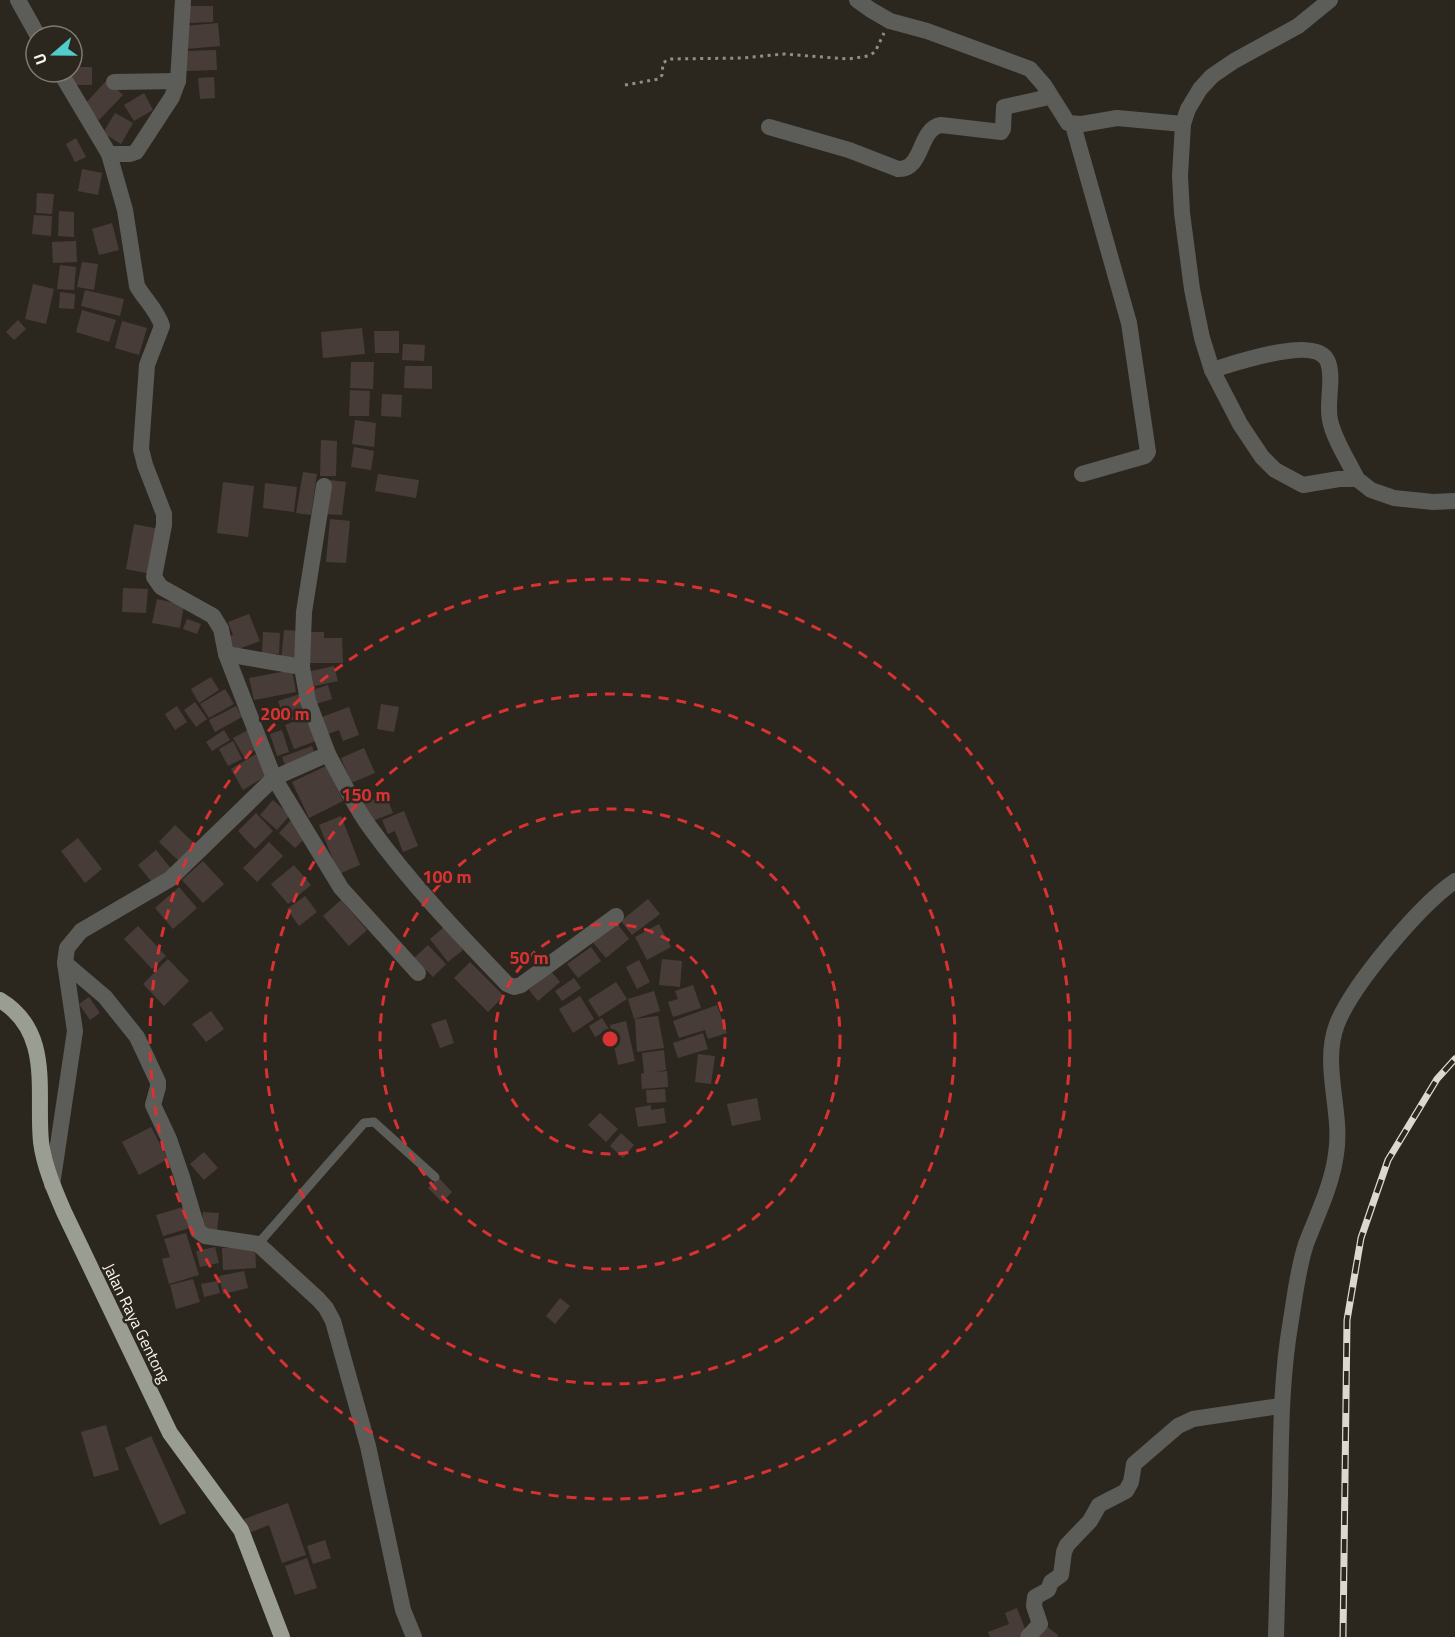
<svg xmlns="http://www.w3.org/2000/svg" width="1455" height="1637" font-family="'Titillium Web',sans-serif">
	<style>
		.building { fill: #483c39 }
		.lines { fill: none; stroke-linecap: round; stroke-linejoin: round }
		.path { stroke: #928d86; stroke-width: 3; stroke-dasharray: 3 4.5; stroke-linecap: butt }
		.service { stroke: #5c5d59; stroke-width: 9 }
		.minor { stroke: #5c5d59; stroke-width: 16 }
		.trunk { stroke: #9a9e92; stroke-width: 16 }
		.rail-casing { stroke: #dcd8d1; stroke-width: 7 }
		.rail { stroke: #2c271e; stroke-width: 4.5; stroke-dasharray: 14; stroke-linecap: butt }
		.ring { fill: none; stroke: #d83232; stroke-width: 3; stroke-dasharray: 10 8 }
		.labels { text-anchor: middle; dominant-baseline: central; stroke-width: 5; stroke-linejoin: round; paint-order: stroke }
		.street-label { font-size: 16px; fill: #f8f4ee; stroke: #2c271e }
		.centre { fill: #d83232; stroke: #2c271e; stroke-width: 3 }
		.ring-label { font-size: 18px; text-anchor: middle; font-weight: bold; fill: #d83232; stroke: #2c271e; stroke-width: 5; stroke-linejoin: round; paint-order: stroke }
	</style>
	<rect width="100%" height="100%" fill="#2c271e"/>
	<g class="building">
		<path d="M187,6H213V22L188,23Z"/>
		<path d="M218,23L220,46L186,49L184,26Z"/>
		<path d="M216,50L217,70L186,71L185,51Z"/>
		<path d="M72,67H92V85H68V72H72Z"/>
		<path d="M214,77L215,98L200,99L198,78Z"/>
		<path d="M107,80L123,95L99,120L84,105Z"/>
		<path d="M144,93L153,110L134,121L124,105Z"/>
		<path d="M115,113L133,123L121,144L103,133Z"/>
		<path d="M76,138L86,157L75,162L66,144Z"/>
		<path d="M82,169L102,173L98,195L78,191Z"/>
		<path d="M37,193L54,194L52,214L36,213Z"/>
		<path d="M59,211L74,212V237L58,236Z"/>
		<path d="M34,215L52,216L51,236L32,234Z"/>
		<path d="M112,223L119,250L99,255L92,229Z"/>
		<path d="M76,241L77,262L53,263L52,242Z"/>
		<path d="M82,262L98,264L94,290L77,287Z"/>
		<path d="M60,265L76,267L74,290L57,289Z"/>
		<path d="M33,284L54,289L46,324L25,319Z"/>
		<path d="M85,290L124,299L120,316L81,306Z"/>
		<path d="M60,292L75,294L74,309L59,308Z"/>
		<path d="M82,310L116,320L109,342L76,332Z"/>
		<path d="M18,320L26,329L14,340L6,332Z"/>
		<path d="M122,321L147,328L139,355L115,348Z"/>
		<path d="M362,328L365,354L323,358L321,332Z"/>
		<path d="M374,331H399V353H375Z"/>
		<path d="M403,344L425,345L424,361L402,360Z"/>
		<path d="M351,362H374L373,389L350,388Z"/>
		<path d="M405,366H432V389L404,388Z"/>
		<path d="M350,390L370,391L369,416H349Z"/>
		<path d="M382,394L402,395L401,417L381,416Z"/>
		<path d="M355,420L376,423L374,447L352,444Z"/>
		<path d="M321,440L337,441L336,476H320Z"/>
		<path d="M354,447L374,451L371,470L351,467Z"/>
		<path d="M303,472L317,474L311,515L296,513Z"/>
		<path d="M378,474L419,480L416,498L375,491Z"/>
		<path d="M330,480L346,482L342,515L326,514Z"/>
		<path d="M223,482L254,486L248,537L217,533Z"/>
		<path d="M265,483L297,487L294,512L263,508Z"/>
		<path d="M330,519L350,521L346,563L326,562Z"/>
		<path d="M134,524L159,529L151,574L126,569Z"/>
		<path d="M123,588L148,589L146,613L122,612Z"/>
		<path d="M157,599L184,605L180,628L152,623Z"/>
		<path d="M249,614L260,641L233,651L228,637L233,635L228,622Z"/>
		<path d="M187,619L201,624L197,634L183,629Z"/>
		<path d="M284,630L298,631L295,663L281,662Z"/>
		<path d="M263,632L280,633L279,654L262,653Z"/>
		<path d="M308,632H324V638H342L343,663H309Z"/>
		<path d="M334,666L338,681L310,687L307,672Z"/>
		<path d="M292,670L296,692L254,700L249,678Z"/>
		<path d="M211,677L219,690L199,703L191,689Z"/>
		<path d="M328,685L332,699L313,705L309,691Z"/>
		<path d="M225,689L234,704L209,718L200,704Z"/>
		<path d="M300,694L307,715L285,722L278,701Z"/>
		<path d="M195,702L207,719L196,727L184,710Z"/>
		<path d="M381,704L399,707L394,732L377,729Z"/>
		<path d="M177,706L187,722L175,730L165,714Z"/>
		<path d="M236,706L242,717L215,732L209,720Z"/>
		<path d="M349,707L359,735L343,741L339,730L325,735L319,718Z"/>
		<path d="M307,717L316,741L294,749L285,725Z"/>
		<path d="M224,730L230,740L212,751L206,742Z"/>
		<path d="M248,730L259,748L244,757L233,738Z"/>
		<path d="M282,730L289,752L277,756L270,734Z"/>
		<path d="M233,741L242,759L228,766L219,749Z"/>
		<path d="M312,746L316,757L286,768L282,757Z"/>
		<path d="M364,748L375,773L351,783L341,758Z"/>
		<path d="M256,754L269,774L243,790L231,769Z"/>
		<path d="M326,766L343,801L309,818L292,782Z"/>
		<path d="M386,795L393,813L370,822L364,803Z"/>
		<path d="M273,800L290,815L277,830L260,815Z"/>
		<path d="M404,811L418,846L403,852L395,831L388,834L382,820Z"/>
		<path d="M256,813L273,831L255,849L238,831Z"/>
		<path d="M341,816L360,865L339,874L319,825Z"/>
		<path d="M291,820L307,836L295,848L279,833Z"/>
		<path d="M175,825L196,845L180,862L159,842Z"/>
		<path d="M78,838L102,869L85,883L61,851Z"/>
		<path d="M269,842L283,856L257,882L243,868Z"/>
		<path d="M156,850L173,871L155,886L138,865Z"/>
		<path d="M203,861L224,884L203,903L182,880Z"/>
		<path d="M294,865L311,885L288,904L271,884Z"/>
		<path d="M179,887L197,908L173,929L155,908Z"/>
		<path d="M305,896L317,912L299,926L287,909Z"/>
		<path d="M648,899L660,914L632,935L621,921Z"/>
		<path d="M341,900L367,930L349,946L323,916Z"/>
		<path d="M615,921L629,939L606,958L591,940Z"/>
		<path d="M659,924L671,947L647,960L635,937Z"/>
		<path d="M138,926L166,956L152,969L124,939Z"/>
		<path d="M444,927L463,950L448,962L430,939Z"/>
		<path d="M428,945L446,964L433,977L414,958Z"/>
		<path d="M591,947L601,961L578,978L567,964Z"/>
		<path d="M168,959L189,981L164,1006L143,984Z"/>
		<path d="M662,959L682,961L680,987L659,985Z"/>
		<path d="M639,960L650,982L637,989L626,967Z"/>
		<path d="M470,962L504,996L488,1012L454,978Z"/>
		<path d="M551,971L560,982L538,1001L529,990Z"/>
		<path d="M574,978L581,988L562,1001L555,991Z"/>
		<path d="M616,982L627,999L599,1017L588,1000Z"/>
		<path d="M693,985L701,1008L673,1017L668,1002L678,999L675,991Z"/>
		<path d="M654,991L660,1011L634,1019L628,999Z"/>
		<path d="M580,996L594,1019L573,1033L559,1009Z"/>
		<path d="M89,997L100,1013L90,1020L79,1004Z"/>
		<path d="M717,1005L727,1033L708,1039L705,1030L679,1038L673,1021Z"/>
		<path d="M211,1011L224,1029L206,1042L192,1024Z"/>
		<path d="M658,1016L664,1048L637,1052L635,1019Z"/>
		<path d="M602,1018L609,1029L595,1037L589,1026Z"/>
		<path d="M446,1019L454,1043L440,1048L431,1024Z"/>
		<path d="M626,1021L635,1061L618,1065L610,1025Z"/>
		<path d="M703,1033L708,1049L678,1058L673,1043Z"/>
		<path d="M664,1050L666,1070L655,1072L667,1071L668,1087L642,1089L641,1074L644,1073L642,1053Z"/>
		<path d="M698,1054L715,1056L711,1084L695,1082Z"/>
		<path d="M665,1089L666,1102L647,1103L646,1090Z"/>
		<path d="M757,1098L761,1120L732,1126L727,1104Z"/>
		<path d="M651,1105V1110L664,1108L666,1123L638,1127L635,1108Z"/>
		<path d="M600,1113L618,1129L606,1142L588,1125Z"/>
		<path d="M151,1127L168,1159L139,1175L122,1142Z"/>
		<path d="M621,1133L634,1145L623,1158L610,1146Z"/>
		<path d="M204,1152L218,1168L204,1180L190,1164Z"/>
		<path d="M438,1177L452,1192L442,1202L428,1188Z"/>
		<path d="M183,1207L190,1228L163,1236L156,1215Z"/>
		<path d="M203,1212L219,1213L217,1231L201,1229Z"/>
		<path d="M186,1233L199,1275L169,1284L162,1259L170,1257L164,1239Z"/>
		<path d="M215,1247L219,1263L200,1267L196,1251Z"/>
		<path d="M255,1247L256,1268L223,1270L222,1248Z"/>
		<path d="M244,1271L248,1288L223,1294L219,1276Z"/>
		<path d="M193,1279L200,1302L176,1309L170,1285Z"/>
		<path d="M217,1281L220,1293L204,1297L201,1284Z"/>
		<path d="M560,1298L570,1306L555,1324L546,1316Z"/>
		<path d="M106,1425L119,1470L94,1477L81,1432Z"/>
		<path d="M151,1436L186,1513L160,1525L125,1448Z"/>
		<path d="M288,1503L306,1555L282,1563L269,1525L249,1533L244,1519Z"/>
		<path d="M325,1540L331,1558L313,1564L307,1546Z"/>
		<path d="M307,1558L317,1588L295,1595L285,1566Z"/>
		<path d="M1017,1608L1027,1634L1018,1637H990L988,1632L1009,1624L1005,1613Z"/>
		<path d="M1046,1626L1058,1635L1057,1637H1037Z"/>
	</g>
	<g class="lines">
		<path class="path" d="M625,85L659,79L662,75L663,63L669,59L743,58L784,54L848,59L868,56L875,52L884,33"/>
		<path class="service" d="M258,1244L364,1123L374,1122L435,1177"/>
		<g class="minor">
			<path d="M18,0L38,36"/>
			<path d="M857,0L871,10L890,21L927,31L1030,69L1044,85L1068,123L1082,124L1117,118L1183,124"/>
			<path d="M1330,0L1298,26L1234,61L1212,76L1200,89L1188,109L1183,124L1180,176L1182,213L1192,289L1202,338L1212,370L1240,424L1262,457L1275,470L1303,485L1339,479H1357L1371,490L1394,498L1433,502L1455,501"/>
			<path d="M60,72L109,154L125,210L137,286C145,300 157,310 162,326L147,365L141,449L145,465L164,514V525L154,577L161,587L213,616L221,629L226,654L274,778L341,888L418,973"/>
			<path d="M114,82L178,81"/>
			<path d="M1073,125L1129,323L1148,452L1145,456L1082,474"/>
			<path d="M769,127L849,150L898,169C924,170 918,129 941,125L1001,132L1003,129L1004,107L1049,97"/>
			<path d="M109,154H130L136,152L172,97L178,81L183,0"/>
			<path d="M1212,370C1233,364 1314,335 1327,360C1335,375 1326,402 1330,420C1334,440 1348,460 1357,479"/>
			<path d="M226,654L302,667"/>
			<path d="M328,754C341,778 353,804 369,826C410,883 459,934 507,984L514,987L521,985L616,916"/>
			<path d="M65,963L105,997L137,1037L158,1082V1087L153,1105L169,1139L182,1177L198,1231L205,1236L258,1244L318,1299L326,1308L333,1321L368,1446L403,1610L414,1637"/>
			<path d="M52,1185L75,1031L65,963L67,948L81,931L170,879L274,778L328,754L308,701L302,667L304,612L324,486"/>
			<path d="M1028,1637L1040,1624L1034,1606L1035,1597L1048,1590L1051,1582L1061,1575L1064,1552L1067,1545L1090,1521L1099,1505L1126,1491L1131,1482L1134,1464L1178,1426L1193,1419L1280,1406"/>
			<path d="M1276,1637C1277,1589 1279,1540 1280,1492C1281,1434 1281,1377 1291,1320C1295,1295 1298,1268 1306,1244C1317,1215 1332,1185 1336,1154C1343,1111 1321,1066 1337,1024C1353,984 1420,905 1455,881"/>
		</g>
		<path class="trunk" d="M0,1000C53,1032 36,1092 41,1142C44,1166 55,1191 64,1212L170,1433L241,1530L282,1637"/>
		<g class="rail-casing">
			<path id="rail" d="M1343,1637L1347,1320L1361,1238L1388,1160L1437,1079L1455,1059"/>
		</g>
		<use href="#rail" class="rail"/>
	</g>
	<g class="ring">
		<circle cx="610" cy="1039" r="115"/>
		<circle cx="610" cy="1039" r="230"/>
		<circle cx="610" cy="1039" r="345"/>
		<circle cx="610" cy="1039" r="460"/>
	</g>
	<g class="labels">
		<g class="street-label">
			<text transform="translate(137 1323) rotate(64)">Jalan Raya Gentong</text>
		</g>
	</g>
	<circle cx="610" cy="1039" r="9" class="centre"/>
	<g class="ring-label">
		<text x="285" y="720">200 m</text>
		<text x="366" y="801">150 m</text>
		<text x="447" y="883">100 m</text>
		<text x="529" y="964">50 m</text>
	</g>
	<g transform="translate(54 54) rotate(250)"><circle r="28" fill="#2c271e" stroke="#7e7971" stroke-width="1.5"/>
	<path d="M0-4.5L10 22L0 15L-10 22Z" fill="#52cdcc"/>
	<text y="-9" font-size="16" font-weight="bold" text-anchor="middle" fill="#f8f4ee">U</text>
	</g>
</svg>
